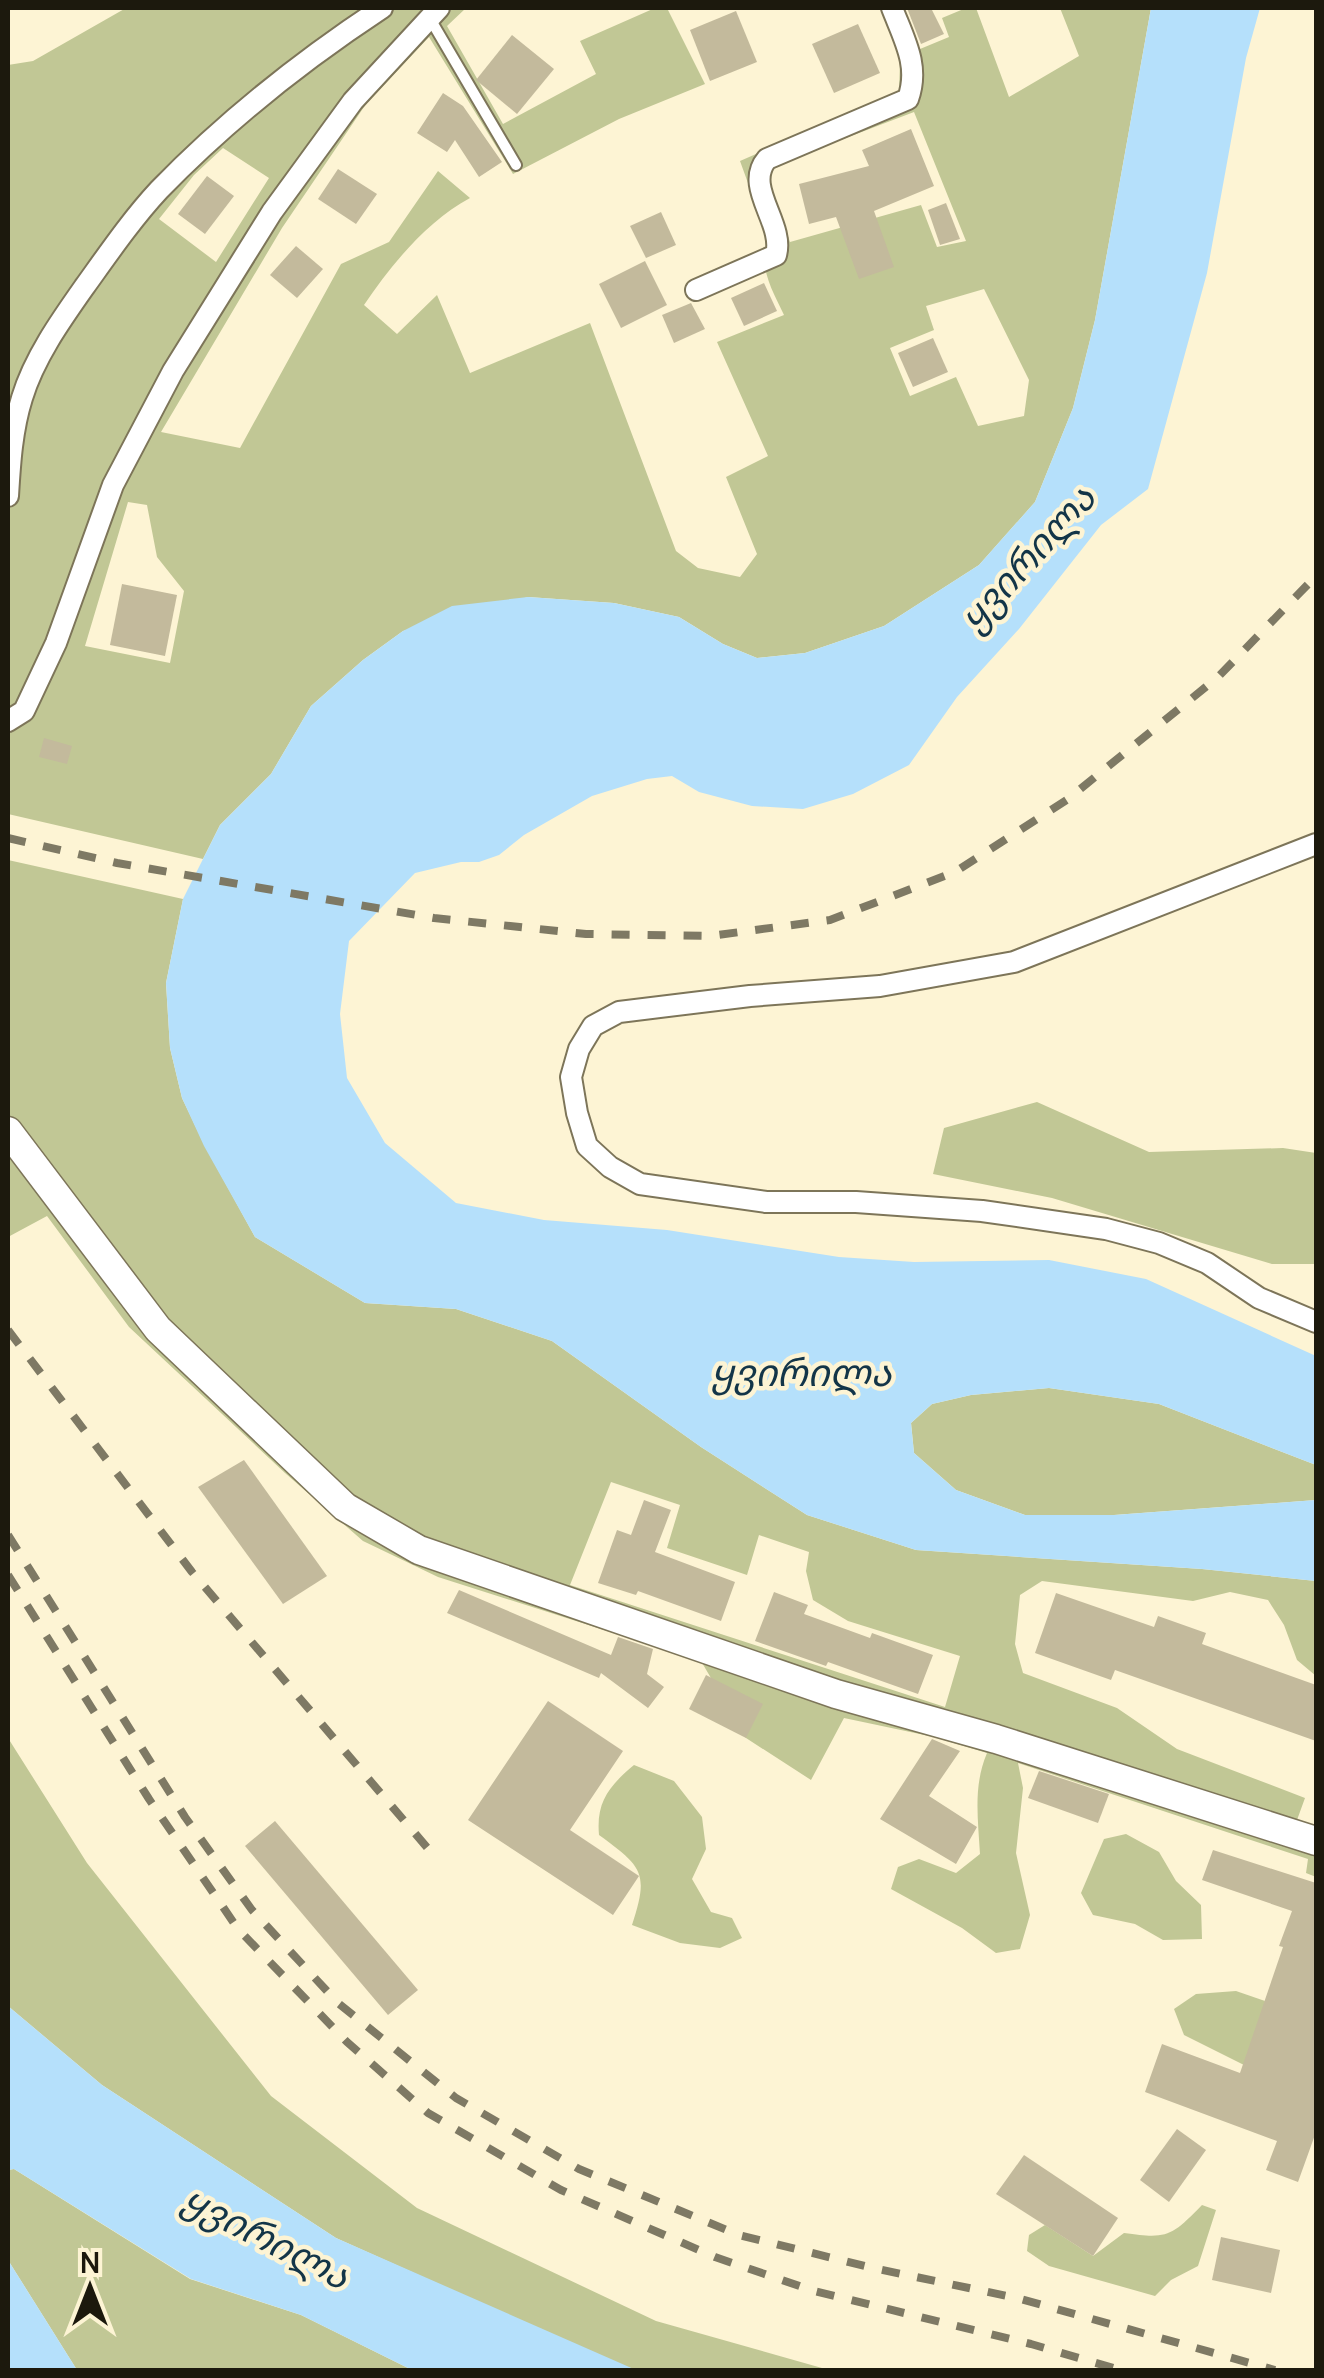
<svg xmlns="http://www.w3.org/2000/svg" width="1324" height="2378" font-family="Manrope,'Noto Sans Georgian',sans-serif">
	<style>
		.green { fill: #c1c795; fill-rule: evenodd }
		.water { fill: #b5e0fb }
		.building { fill: #c3ba9c }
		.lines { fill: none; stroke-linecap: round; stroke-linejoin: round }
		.lane-casing { stroke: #7d7559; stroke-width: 14 }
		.street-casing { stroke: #7d7559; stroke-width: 24 }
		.secondary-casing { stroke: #7d7559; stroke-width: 31 }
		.lane { stroke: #fff; stroke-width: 10 }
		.street { stroke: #fff; stroke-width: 20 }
		.secondary { stroke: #fff; stroke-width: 28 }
		.rail { stroke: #7e7964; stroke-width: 8; stroke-dasharray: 18 18; stroke-linecap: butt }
		.labels { text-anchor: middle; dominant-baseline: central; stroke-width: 9; stroke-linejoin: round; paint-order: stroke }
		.water-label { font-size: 38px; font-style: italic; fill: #133548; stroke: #fdf4d4 }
	</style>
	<rect width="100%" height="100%" fill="#fdf4d4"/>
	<g class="green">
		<path d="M126,8H466L447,26L503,124L596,74L580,41L655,8H667L705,84L619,119L513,174L429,37L366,104L282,228L161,432L240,448L341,264L389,242L438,171L470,198C427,221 391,265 364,305L397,334L437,295L470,373L590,323L676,551L698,568L740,577L757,554L726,477L768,456L717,342L784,315C773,291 757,267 769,241L740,161L899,91L902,8L920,49L949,37L942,18L966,8H976L1009,97L1079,56L1060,8H1151L1095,320L1073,408L1035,502L979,565L884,626L805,653L757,658L723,644L679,617L614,603L528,597L403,631L363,660L311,706L271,774L220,825L203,859L8,814V65L33,61ZM914,112L966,241L937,247L921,205L790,242L769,183L775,165ZM223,148L269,178L216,262L159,219L194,175ZM984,289L1029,380L1024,416L978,426L956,377L910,396L890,348L934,330L926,306ZM128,502L147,505L157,557L184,591L170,663L85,646Z"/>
		<path d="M8,860L183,899L166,983L170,1048L182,1098L205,1146L255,1237L365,1303L456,1309L552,1341L701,1447L807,1515L916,1550L1202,1569L1316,1581V1676L1297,1660L1284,1625L1268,1600L1230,1592L1193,1601L1042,1581L1020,1595L1015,1644L1023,1673L1117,1708L1177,1749L1305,1798L1297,1820L1316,1826V1877L1306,1873L1308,1859L1018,1763L1023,1788L1016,1853L1030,1915L1020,1949L996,1953L962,1928L891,1889L898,1867L919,1859L956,1873L980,1854C978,1818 973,1786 987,1753L934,1737L844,1718L811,1780L746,1738L701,1661L438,1577L363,1541L285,1473L129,1327L47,1216L8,1237ZM611,1482L680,1505L667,1548L747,1575L759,1535L809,1552L806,1571L813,1600L848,1621L960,1656L945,1707L570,1585Z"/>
		<path d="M1037,1102L1149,1152L1283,1148L1316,1153V1264H1272L1052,1198L933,1174L944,1128Z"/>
		<path d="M1049,1388L1159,1404L1316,1465V1500L1114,1515H1025L956,1490L914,1453L911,1423L932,1404L971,1395Z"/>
		<path d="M8,1738L87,1863L271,2096L417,2208L656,2321L829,2370H636L610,2361L336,2238L102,2085L8,2006Z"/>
		<path d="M634,1765L674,1781L702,1817L706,1849L692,1879L711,1912L732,1918L742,1938L720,1948L680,1943L632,1925C649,1873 643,1867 599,1835C596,1802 609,1786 634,1765Z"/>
		<path d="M1126,1834L1159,1852L1176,1881L1201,1905L1202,1939L1163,1940L1135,1924L1093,1915L1081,1893L1104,1839Z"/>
		<path d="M1236,1991L1265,2001L1250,2068L1184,2035L1174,2009L1196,1994Z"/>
		<path d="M14,2169L190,2279L301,2315L412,2370H77L8,2260V2170Z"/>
		<path d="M1202,2205L1216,2210L1198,2266L1171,2280L1155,2296L1049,2266L1027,2251L1029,2235L1045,2225L1093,2256L1124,2233C1167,2239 1171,2237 1202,2205Z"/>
	</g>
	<g class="water">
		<path d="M1151,8H1260L1246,58L1207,273L1148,489L1101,525L1019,629L957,697L909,765L853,794L803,809L752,806L699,792L672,776L647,779L592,796L524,835L499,855L479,862H461L415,873L349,941L340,1014L347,1078L385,1143L456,1203L544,1220L667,1230L839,1257L914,1262L1049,1260L1146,1279L1316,1356V1465L1159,1404L1049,1388L971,1395L932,1404L911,1423L914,1453L956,1490L1025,1515H1114L1316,1500V1581L1202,1569L916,1550L807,1515L701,1447L552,1341L456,1309L365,1303L255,1237L204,1146L182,1098L170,1048L166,983L183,899L220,825L271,774L311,706L363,660L403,631L452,606L528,597L614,603L679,617L723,644L757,658L805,653L884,626L979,565L1035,502L1073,408L1095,320Z"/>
		<path d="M8,2006L102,2085L336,2238L636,2370H412L301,2315L191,2279L14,2169L8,2170Z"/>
		<path d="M8,2260L77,2370H8Z"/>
	</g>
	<g class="building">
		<path d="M907,8H931L944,34L921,44Z"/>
		<path d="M736,11L757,62L710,81L690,30Z"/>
		<path d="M858,24L880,73L834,93L812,44Z"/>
		<path d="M512,35L554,69L517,114L476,80Z"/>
		<path d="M443,93L463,106L502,162L479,177L455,140L447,152L417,133Z"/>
		<path d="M911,129L934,186L874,211L894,267L859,279L836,217L809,224L799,184L869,166L862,150Z"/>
		<path d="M338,169L377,194L356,224L318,199Z"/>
		<path d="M207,176L234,196L205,234L178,214Z"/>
		<path d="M946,203L960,239L940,245L928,210Z"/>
		<path d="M661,212L676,245L646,258L630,226Z"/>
		<path d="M296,246L323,269L297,298L270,275Z"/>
		<path d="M645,261L667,305L621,328L599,284Z"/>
		<path d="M764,283L777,311L744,326L731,298Z"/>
		<path d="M691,303L705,329L674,343L662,315Z"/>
		<path d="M933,338L948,372L913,387L898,353Z"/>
		<path d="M122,584L177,595L165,656L110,645Z"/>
		<path d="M44,738L72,746L67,764L39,757Z"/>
		<path d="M244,1460L327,1576L283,1604L198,1487Z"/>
		<path d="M644,1500L671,1510L655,1552L735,1582L721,1621L638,1591L636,1595L598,1583L617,1530L631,1535Z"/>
		<path d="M459,1590L611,1655L618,1637L653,1649L647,1674L664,1687L648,1708L601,1673L599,1678L447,1613Z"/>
		<path d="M774,1592L808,1605L804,1614L870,1638L872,1633L933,1655L918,1694L828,1662L826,1666L755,1641Z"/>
		<path d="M1056,1593L1154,1627L1158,1616L1206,1633L1202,1644L1316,1685V1741L1115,1670L1111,1680L1035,1653Z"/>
		<path d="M706,1675L763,1704L746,1738L689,1709Z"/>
		<path d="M548,1701L623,1751L570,1830L639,1876L613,1915L468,1820Z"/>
		<path d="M932,1739L960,1751L929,1796L977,1827L956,1864L880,1819Z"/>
		<path d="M1039,1771L1109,1794L1098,1823L1028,1798Z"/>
		<path d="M275,1821L418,1990L388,2015L245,1846Z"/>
		<path d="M1213,1850L1316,1883V2132L1298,2182L1266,2170L1277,2141L1145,2092L1162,2044L1240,2073L1283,1947L1279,1946L1292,1911L1202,1880Z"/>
		<path d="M1177,2129L1206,2150L1169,2202L1140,2180Z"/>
		<path d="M1024,2155L1118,2218L1093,2256L996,2194Z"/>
		<path d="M1221,2237L1280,2250L1271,2293L1212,2280Z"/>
	</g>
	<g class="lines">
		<g class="lane-casing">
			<path id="lane" d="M429,17L516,165"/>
		</g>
		<g class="street-casing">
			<g id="street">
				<path d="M696,290L776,255C785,223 743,187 767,159L908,99C920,66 904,39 892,8"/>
				<path d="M8,496C10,463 12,430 22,398C34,358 61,320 85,286C108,254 132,219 159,190C225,122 303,60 382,8"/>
				<path d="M8,721L24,711L56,643L113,485L173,371L272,212L353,101L439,8"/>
				<path d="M1316,844L1014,962L880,986L750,996L619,1012L593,1026L579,1049L571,1077L577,1113L587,1146L610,1167L640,1184L766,1202H856L982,1211L1106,1229L1159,1243L1207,1263L1259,1298L1316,1322"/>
			</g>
		</g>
		<g class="secondary-casing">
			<path id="secondary" d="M8,1131L158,1329L345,1507L419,1550L836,1694L996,1739L1316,1841"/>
		</g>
		<use href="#lane" class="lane"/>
		<use href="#street" class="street"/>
		<use href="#secondary" class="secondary"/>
		<g class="rail">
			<path d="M8,838L117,863L434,918L586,934L710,936L830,920L955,872L1068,799L1218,677L1316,576"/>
			<path d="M8,1330L192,1572L436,1858"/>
			<path d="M8,1535L185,1817L252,1910L338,2003L456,2098L579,2169L739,2235L873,2268L1017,2298L1275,2370"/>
			<path d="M8,1575L149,1799L238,1929L347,2042L428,2113L561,2190L715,2257L814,2291L1031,2344L1120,2370"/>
		</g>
	</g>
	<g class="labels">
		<g class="water-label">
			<text transform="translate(1026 557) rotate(-48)">ყვირილა</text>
			<text x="801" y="1371">ყვირილა</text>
			<text transform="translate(267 2236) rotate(27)">ყვირილა</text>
		</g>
	</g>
	<rect width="1324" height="2378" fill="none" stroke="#1c190d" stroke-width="20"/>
	<g transform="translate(90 2288)" stroke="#fdf4d4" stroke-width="8" paint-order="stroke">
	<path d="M0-8L18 38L0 25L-18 38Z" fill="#1c190d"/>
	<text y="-15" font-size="28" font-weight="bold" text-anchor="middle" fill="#1c190d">N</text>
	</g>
</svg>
